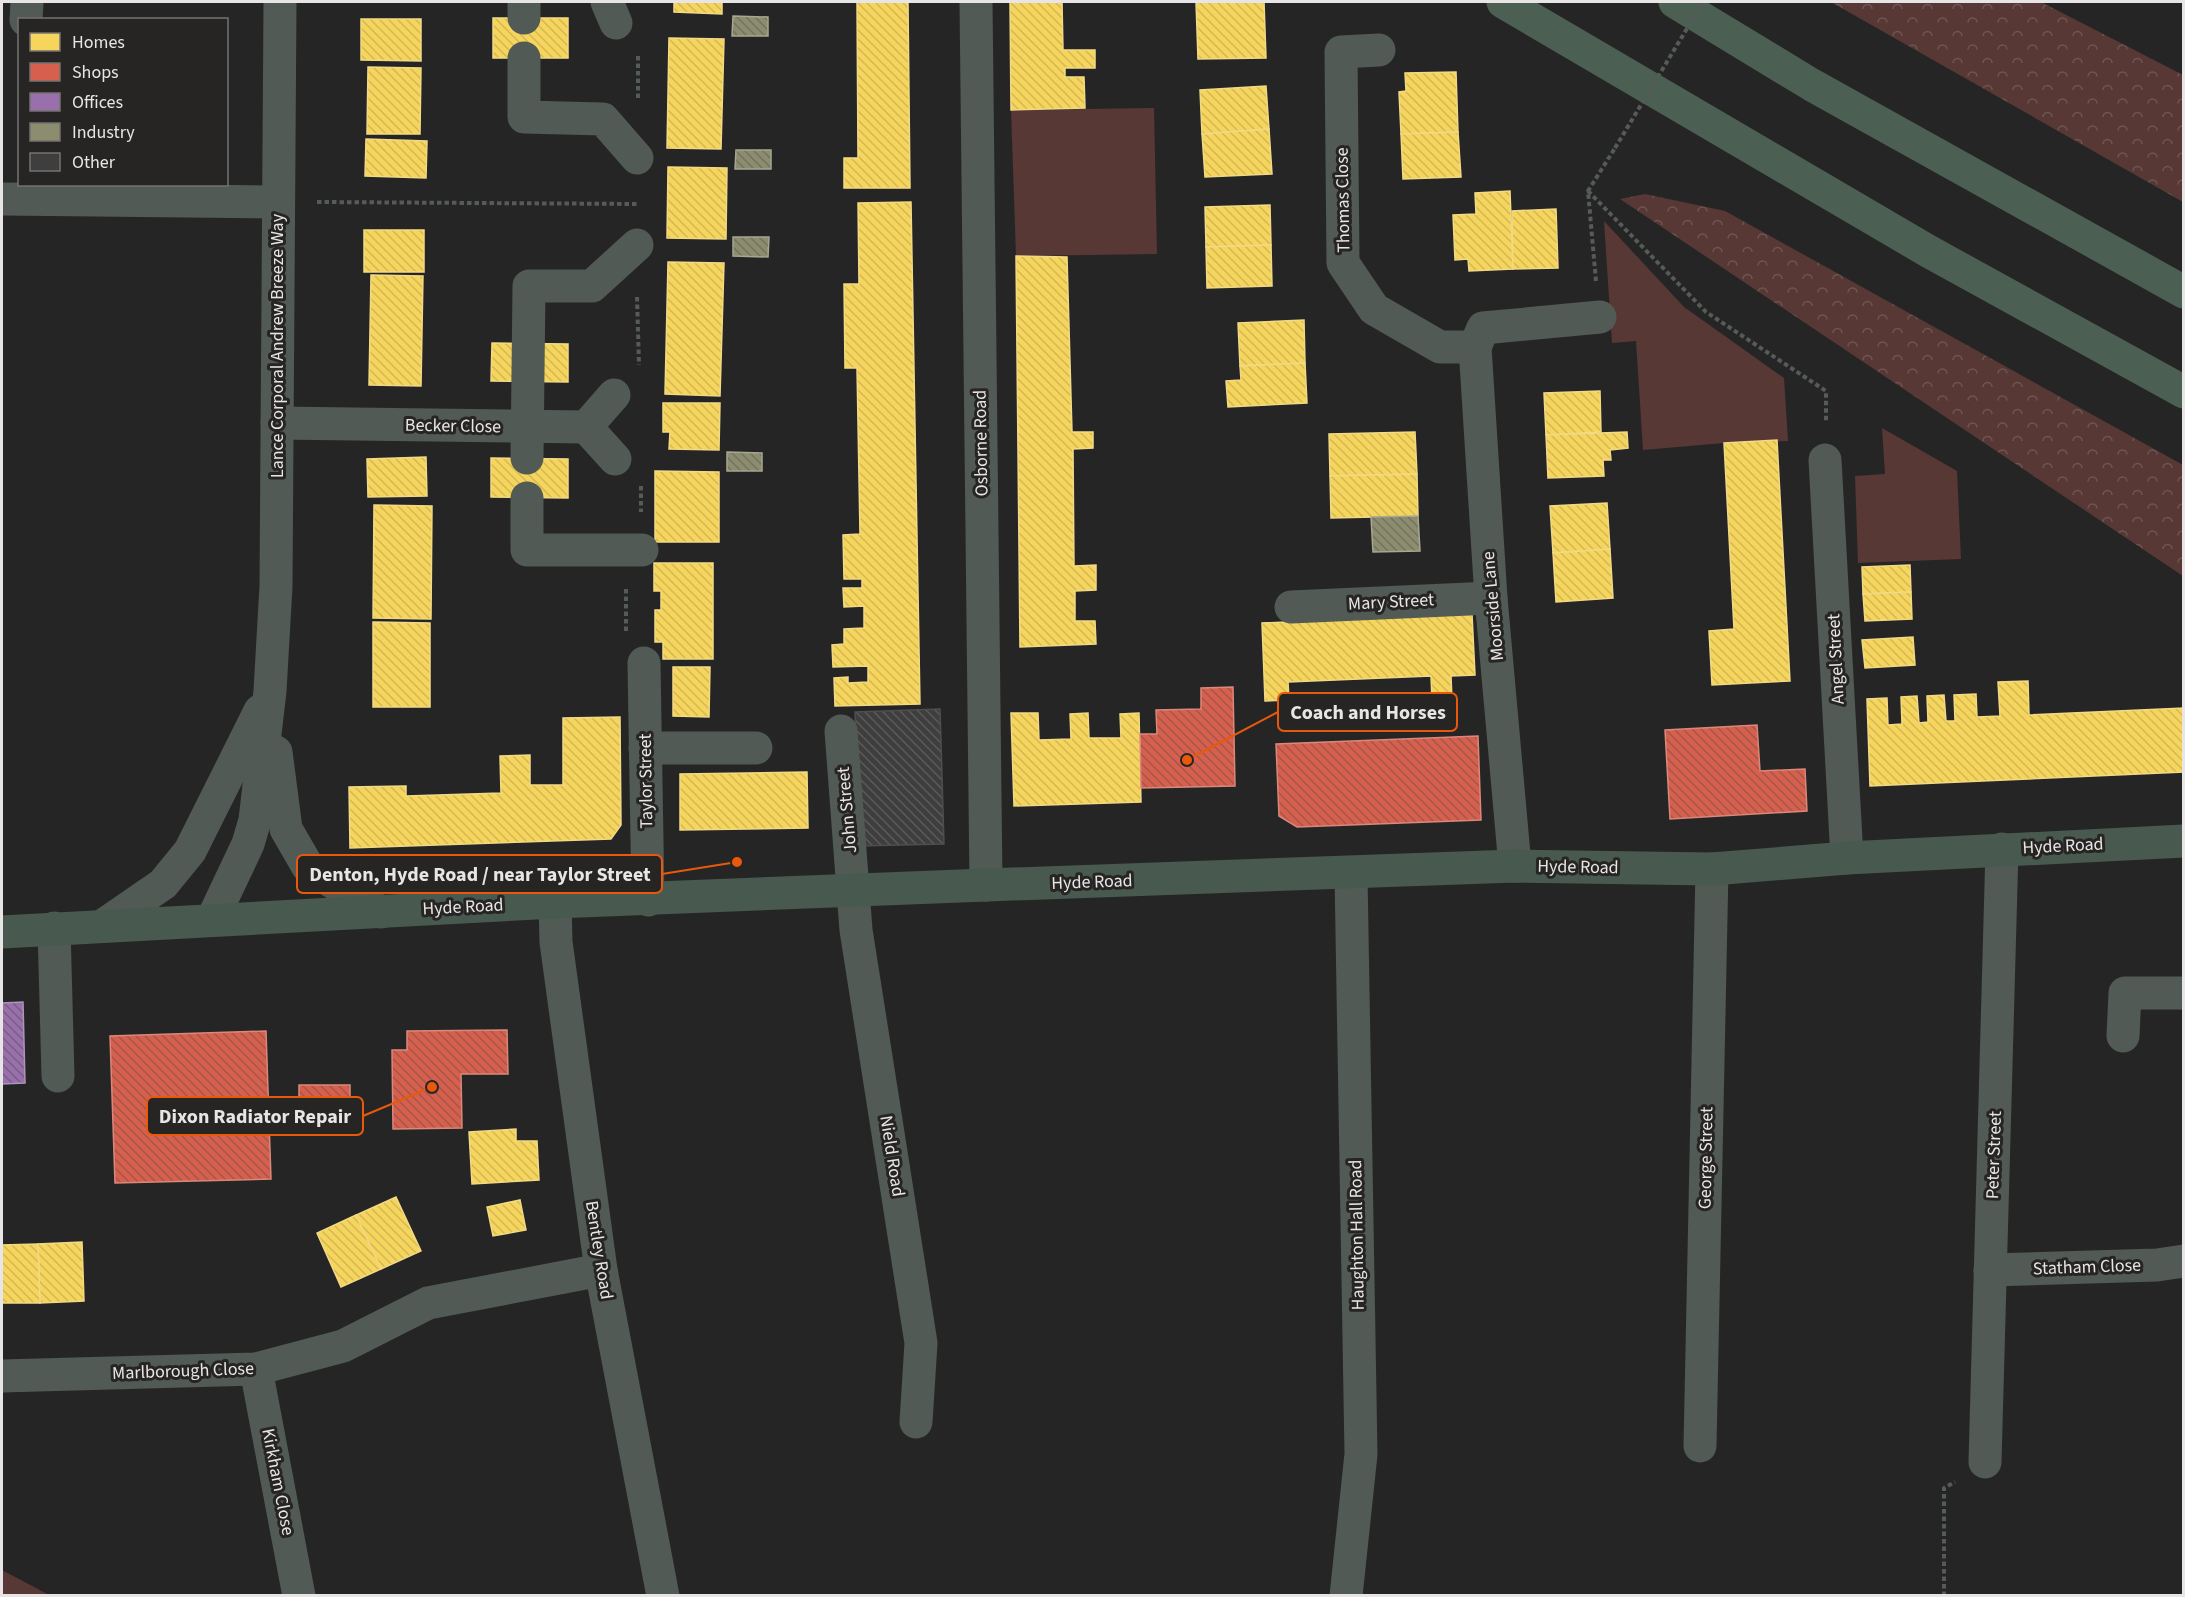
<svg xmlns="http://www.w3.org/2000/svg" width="2185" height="1597" font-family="'Source Sans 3',sans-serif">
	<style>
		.grass { fill: #573835 }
		.forest { fill: url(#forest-crowns) }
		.homes { fill: url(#homes-back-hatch); stroke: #f2da85; stroke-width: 1.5 }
		.shops { fill: url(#shops-back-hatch); stroke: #db887b; stroke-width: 1.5 }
		.offices { fill: url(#offices-back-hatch); stroke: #b093bc; stroke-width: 1.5 }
		.industry { fill: url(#industry-back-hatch); stroke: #a7a792; stroke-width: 1.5 }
		.building { fill: url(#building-back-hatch); stroke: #4f4d4d; stroke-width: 1.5 }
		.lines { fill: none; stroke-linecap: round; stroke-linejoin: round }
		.path { stroke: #555b57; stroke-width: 4; stroke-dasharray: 4.5 3; stroke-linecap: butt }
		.minor { stroke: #515a54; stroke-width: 33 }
		.major { stroke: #485a4f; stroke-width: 33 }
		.highway { stroke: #4b5f53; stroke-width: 33 }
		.path-bridge { stroke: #555b57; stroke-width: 4; stroke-dasharray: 4.5 3; stroke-linecap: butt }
		.labels { text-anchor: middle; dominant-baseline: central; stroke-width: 6; stroke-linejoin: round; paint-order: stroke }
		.street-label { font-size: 18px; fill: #e7e5e5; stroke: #272424 }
		.leader { fill: none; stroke: #e8590c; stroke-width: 2 }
		.callout-dot { fill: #e8590c; stroke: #272424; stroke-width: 2 }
		.callout { fill: #272424; stroke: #e8590c; stroke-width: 2 }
		.callout-label { font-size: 20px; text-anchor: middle; font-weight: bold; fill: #e7e5e5 }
	</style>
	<defs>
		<pattern id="forest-crowns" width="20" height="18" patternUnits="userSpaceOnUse" patternTransform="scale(1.5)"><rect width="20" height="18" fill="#573835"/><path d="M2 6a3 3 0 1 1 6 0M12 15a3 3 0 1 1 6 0" fill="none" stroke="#6f5552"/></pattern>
		<pattern id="homes-back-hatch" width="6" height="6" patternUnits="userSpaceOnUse" patternTransform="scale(1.5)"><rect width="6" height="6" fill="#f6d55c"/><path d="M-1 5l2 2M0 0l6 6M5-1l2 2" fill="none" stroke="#d3b857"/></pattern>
		<pattern id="shops-back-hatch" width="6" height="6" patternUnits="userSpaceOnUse" patternTransform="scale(1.5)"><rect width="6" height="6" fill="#d6604d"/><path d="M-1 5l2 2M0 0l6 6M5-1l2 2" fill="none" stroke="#a3574a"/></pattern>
		<pattern id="offices-back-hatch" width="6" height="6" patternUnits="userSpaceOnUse" patternTransform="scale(1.5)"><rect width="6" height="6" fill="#9970ab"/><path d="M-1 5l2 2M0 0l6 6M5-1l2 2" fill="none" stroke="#775f82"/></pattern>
		<pattern id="industry-back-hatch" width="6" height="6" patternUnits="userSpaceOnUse" patternTransform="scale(1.5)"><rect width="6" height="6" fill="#8c8c6e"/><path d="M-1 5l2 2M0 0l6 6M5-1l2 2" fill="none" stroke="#737360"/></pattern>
		<pattern id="building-back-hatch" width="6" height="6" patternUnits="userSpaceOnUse" patternTransform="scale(1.5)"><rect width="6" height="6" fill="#3f3e3e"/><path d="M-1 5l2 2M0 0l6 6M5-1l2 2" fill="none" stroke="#5b5a5a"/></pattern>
	</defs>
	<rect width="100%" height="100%" fill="#262525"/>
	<g class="grass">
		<path d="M1154,108L1157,254L1016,256L1011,110Z"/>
		<path d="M1604,221L1684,307L1784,378L1788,441L1724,443L1643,450L1636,341L1612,343Z"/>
		<path d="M1882,428L1957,471L1961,559L1858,563L1855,476L1885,474Z"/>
		<path d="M2,1570L49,1595H2Z"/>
	</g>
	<g class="forest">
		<path d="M1831,2H2041L2183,75V202Z"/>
		<path d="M1645,194L1725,211L2183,465V576L1620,199Z"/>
	</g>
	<g class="homes">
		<path d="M674,2H722V14L674,12Z"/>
		<path d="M857,2H908L910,188H844V158H858Z"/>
		<path d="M1010,2H1062L1063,50H1095V68H1065V77H1084L1085,108L1011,110Z"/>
		<path d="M1196,2H1264L1266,58L1198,59Z"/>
		<rect x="493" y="18" width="75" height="40"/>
		<path d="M361,19H421V61L361,60Z"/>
		<path d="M669,38L724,39L721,149L667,148Z"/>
		<path d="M368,67L421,68L420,134H367Z"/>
		<path d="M1456,72L1458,132L1401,134L1399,92L1406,91L1405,73Z"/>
		<path d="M1266,86L1269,129L1202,134L1200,90Z"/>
		<path d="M1269,129L1272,174L1205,177L1202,134Z"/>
		<path d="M1458,132L1461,177L1403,179L1401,134Z"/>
		<path d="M366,139L427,141L426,178L365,176Z"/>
		<path d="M668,167L727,168L726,239L667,238Z"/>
		<path d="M1510,191L1513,269L1469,271L1468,259L1455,260L1453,215L1476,214L1475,193Z"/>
		<path d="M911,202L920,704L835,706L834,678L848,677V683L868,682V666L833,667L832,645L844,644V629L864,628V606L844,607L843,588H862V579H844L843,535L860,534L857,368H845L844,284H859L858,203Z"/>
		<path d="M1270,205L1271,245L1206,247L1205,207Z"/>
		<path d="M1556,209L1558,268L1513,269L1512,211Z"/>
		<rect x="364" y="230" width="60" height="42"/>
		<path d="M1271,245L1272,286L1207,288L1206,247Z"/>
		<path d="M1016,256L1067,257L1072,432H1093V448L1073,449L1074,566L1096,565V590L1075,591V621H1095L1096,644L1020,647Z"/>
		<path d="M668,262L724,263L720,396L665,394Z"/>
		<path d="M371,275L423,276L421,386L369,385Z"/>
		<path d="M1304,320L1305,363L1240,366L1238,323Z"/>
		<path d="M492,343L568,344V382L491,381Z"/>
		<path d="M1305,363L1307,403L1228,407L1226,381L1241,380L1240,366Z"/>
		<path d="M1600,391L1601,432L1546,435L1544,393Z"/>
		<path d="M663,403H720L719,450L669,449L670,432H663Z"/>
		<path d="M1415,432L1417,474L1330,476L1329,434Z"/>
		<path d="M1627,432L1628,448L1610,450L1611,460H1603L1604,476L1548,478L1546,435Z"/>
		<path d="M1777,440L1790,681L1712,685L1709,631L1734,629L1724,443Z"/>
		<path d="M426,457L427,496L368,497L367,459Z"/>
		<path d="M491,458L568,459V498L491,497Z"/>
		<path d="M655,471L719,472V542H655Z"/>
		<path d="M1417,474L1418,516L1331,518L1330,476Z"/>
		<path d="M1607,503L1610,549L1553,553L1550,506Z"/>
		<path d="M374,505L432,506L431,619L373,618Z"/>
		<path d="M1610,549L1613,598L1556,602L1553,553Z"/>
		<path d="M654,563H713V659H663V642H655V610H661V591H654Z"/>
		<path d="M1910,565L1911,592L1863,594L1862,567Z"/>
		<path d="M1911,592L1912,619L1865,621L1863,594Z"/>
		<path d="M1472,614L1475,675L1451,676L1452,700L1432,701L1431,676L1288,682L1289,700L1265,701L1262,623Z"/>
		<path d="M373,622L430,623V707H373Z"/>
		<path d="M1913,637L1915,665L1865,668L1862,640Z"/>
		<path d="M673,667H710L709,717L673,716Z"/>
		<path d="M2028,681L2029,715L2184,708V772L1870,786L1867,699L1887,698L1888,725L1902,724L1901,697L1917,696L1919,723L1928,722L1927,696L1944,695L1946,721H1955L1954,695L1976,694L1977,717L2000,716L1998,682Z"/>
		<path d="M1011,713H1038L1039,740L1071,739L1070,714L1088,713L1089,738H1121L1120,714L1139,713L1141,802L1014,806Z"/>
		<path d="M620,717L621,825L611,839L350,848L349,787L406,786V796L501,793L500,756L530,755V785H563V718Z"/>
		<path d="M807,772L808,828L680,830V774Z"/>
		<path d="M516,1129V1141H537L539,1180L472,1184L469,1132Z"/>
		<path d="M396,1197L421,1251L381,1269L356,1215Z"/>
		<path d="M520,1200L526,1230L493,1236L487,1207Z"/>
		<path d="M356,1215L381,1269L341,1287L317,1233Z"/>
		<path d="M82,1242L84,1301L40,1303L38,1244Z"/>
		<path d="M38,1244L40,1303H2V1245Z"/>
	</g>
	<g class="shops">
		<path d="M1233,687L1235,786L1141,788L1140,734H1157L1156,710L1201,709V688Z"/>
		<path d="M1757,725L1760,771L1805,769L1807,811L1670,819L1665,730Z"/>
		<path d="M1478,736L1481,820L1297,827L1279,816L1276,744Z"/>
		<path d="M507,1030L508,1074H461L462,1128L393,1129L392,1050H407V1031Z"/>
		<path d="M266,1031L271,1179L115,1183L110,1036Z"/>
		<rect x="299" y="1085" width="51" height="23"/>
	</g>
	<path class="offices" d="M23,1002L25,1083L2,1084V1003Z"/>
	<g class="industry">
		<path d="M733,16L768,17V36H732Z"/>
		<path d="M736,150H771V169H735Z"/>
		<path d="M733,237H769L768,257L733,256Z"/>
		<path d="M727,452L762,453V471H727Z"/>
		<path d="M1418,516L1420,551L1373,552L1371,517Z"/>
	</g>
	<path class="building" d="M940,709L944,844L859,846L855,712Z"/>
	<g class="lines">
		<g class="path">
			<path d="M638,98V54"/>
			<path d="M1588,191L1706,312L1826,391V422"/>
			<path d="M317,202L637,204"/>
			<path d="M1596,281L1588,191L1615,148"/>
			<path d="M637,297L639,365"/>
			<path d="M641,486V512"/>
			<path d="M626,631V587"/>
			<path d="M1944,1596V1488L1955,1482"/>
		</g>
		<g class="minor">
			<path d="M524,2V18"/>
			<path d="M607,2L616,23"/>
			<path d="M976,2L986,885"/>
			<path d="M26,20L27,2"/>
			<path d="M1379,50L1341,52L1343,263L1374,309L1440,347H1475L1483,328L1600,317"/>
			<path d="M524,58V117L603,119L637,158"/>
			<path d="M2,199L278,202"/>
			<path d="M1475,347L1491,598L1515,866"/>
			<path d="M277,423L586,427L614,395"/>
			<path d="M586,427L615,459"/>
			<path d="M527,458L529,286H592L637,245"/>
			<path d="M1825,460L1847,858"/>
			<path d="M527,498V550H642"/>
			<path d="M1291,607L1491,598"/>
			<path d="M644,663L648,900"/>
			<path d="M841,731L856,930L921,1343L916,1422"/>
			<path d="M645,748H756"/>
			<path d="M276,752L286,829L308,867L381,912"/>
			<path d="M555,902L556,942L601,1270L663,1596"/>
			<path d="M212,920L248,844L255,820L270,691L276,586L280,2"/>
			<path d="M102,926L163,884L190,851L260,711"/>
			<path d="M54,928L58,1076"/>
			<path d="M2123,1036L2125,993H2184"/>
			<path d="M1990,1270L2157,1265L2184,1261"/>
			<path d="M256,1369L299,1596"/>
			<path d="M2,1376L256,1369L343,1346L428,1303L601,1270"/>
			<path d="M1700,1446L1712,869"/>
			<path d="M1985,1462L2002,849"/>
			<path d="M1346,1596L1361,1454L1351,874"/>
		</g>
		<path class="major" d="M2,932L555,902L986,885L1515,866L1712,869L1847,858L2184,841"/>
		<g class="highway">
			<path d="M1503,2L1928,251L2184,392"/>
			<path d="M1675,2L1812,85L2184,292"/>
		</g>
		<path class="path-bridge" d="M1615,148L1703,2"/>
	</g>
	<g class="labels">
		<g class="street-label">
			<text transform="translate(1343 200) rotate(-91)">Thomas Close</text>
			<text transform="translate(277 346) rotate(-90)">Lance Corporal Andrew Breeze Way</text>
			<text transform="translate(453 426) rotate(1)">Becker Close</text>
			<text transform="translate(981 443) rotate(-91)">Osborne Road</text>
			<text transform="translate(1391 602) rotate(-3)">Mary Street</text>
			<text transform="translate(1493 606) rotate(-95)">Moorside Lane</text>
			<text transform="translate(1836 659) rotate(-93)">Angel Street</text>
			<text transform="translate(646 781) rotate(-91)">Taylor Street</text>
			<text transform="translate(847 810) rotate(-95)">John Street</text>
			<text transform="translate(2063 846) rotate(-3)">Hyde Road</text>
			<text transform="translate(1578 867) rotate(1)">Hyde Road</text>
			<text transform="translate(1092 882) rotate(-2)">Hyde Road</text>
			<text transform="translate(463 907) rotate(-3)">Hyde Road</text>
			<text transform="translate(1994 1155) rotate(-88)">Peter Street</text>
			<text transform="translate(892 1156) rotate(81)">Nield Road</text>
			<text transform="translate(1706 1158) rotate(-89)">George Street</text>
			<text transform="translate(1357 1235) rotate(-91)">Haughton Hall Road</text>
			<text transform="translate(599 1250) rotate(81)">Bentley Road</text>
			<text transform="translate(2087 1267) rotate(-2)">Statham Close</text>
			<text transform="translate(183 1371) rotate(-2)">Marlborough Close</text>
			<text transform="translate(278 1482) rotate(79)">Kirkham Close</text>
		</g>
	</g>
	<path class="leader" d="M1187 760L1278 712M737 862L662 874M432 1087L363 1116"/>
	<g class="callout-dot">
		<circle cx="1187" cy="760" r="6"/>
		<circle cx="737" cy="862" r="6"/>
		<circle cx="432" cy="1087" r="6"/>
	</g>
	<g class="callout">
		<rect x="1278" y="693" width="179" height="38" rx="6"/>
		<rect x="297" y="855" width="365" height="38" rx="6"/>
		<rect x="147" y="1097" width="216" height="38" rx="6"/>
	</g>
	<g class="callout-label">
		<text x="1368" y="719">Coach and Horses</text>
		<text x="480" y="881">Denton, Hyde Road / near Taylor Street</text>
		<text x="255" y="1123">Dixon Radiator Repair</text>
	</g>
	<rect width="2185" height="1597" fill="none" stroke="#e7e5e5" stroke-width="6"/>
	<rect x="18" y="18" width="210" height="168" fill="#272424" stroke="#747171" stroke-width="1.5"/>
	<rect x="30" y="33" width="30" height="18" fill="#f6d55c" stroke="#747171" stroke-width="1.5"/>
	<text x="72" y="48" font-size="18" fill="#e7e5e5">Homes</text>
	<rect x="30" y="63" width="30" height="18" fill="#d6604d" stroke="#747171" stroke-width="1.5"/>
	<text x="72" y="78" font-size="18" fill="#e7e5e5">Shops</text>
	<rect x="30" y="93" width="30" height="18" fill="#9970ab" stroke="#747171" stroke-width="1.5"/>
	<text x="72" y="108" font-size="18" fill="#e7e5e5">Offices</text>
	<rect x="30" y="123" width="30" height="18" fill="#8c8c6e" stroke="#747171" stroke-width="1.5"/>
	<text x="72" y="138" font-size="18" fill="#e7e5e5">Industry</text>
	<rect x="30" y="153" width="30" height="18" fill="#3f3e3e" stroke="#747171" stroke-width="1.5"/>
	<text x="72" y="168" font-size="18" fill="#e7e5e5">Other</text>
</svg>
